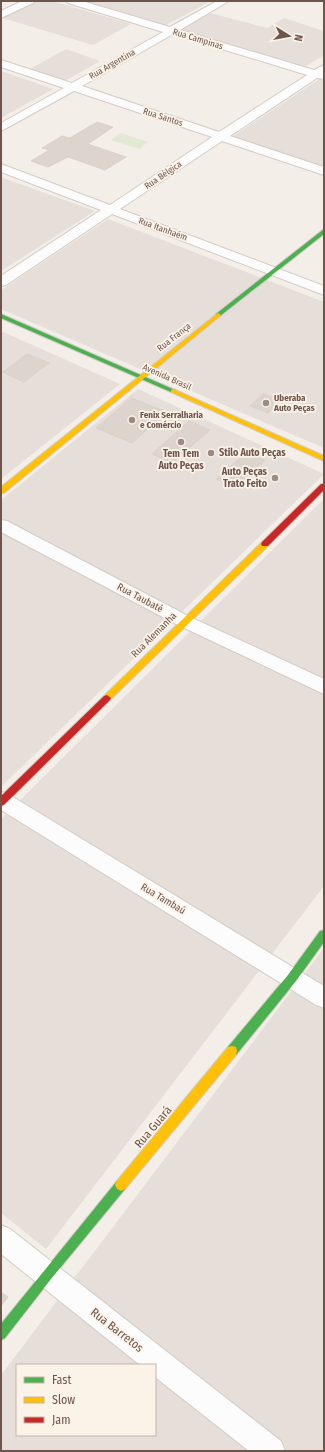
<svg xmlns="http://www.w3.org/2000/svg" width="325" height="1452" font-family="'Fira Sans Condensed',sans-serif">
	<style>
		.industrial { fill: #e6ded9; fill-rule: evenodd }
		.green { fill: #e2e8d4 }
		.building { fill: #ddd4ce; stroke: #dcd1cb }
		.lines { fill: none; stroke-linecap: round; stroke-linejoin: round }
		.street-casing { stroke: #d3cbc6; stroke-width: 2 }
		.fast-casing { stroke: #d2cac5; stroke-width: 2 }
		.slow-casing { stroke: #d2cac5; stroke-width: 2 }
		.jam-casing { stroke: #d2cac5; stroke-width: 2 }
		.street { fill: #fdfcfc; fill-rule: evenodd }
		.fast { fill: #4caf50; fill-rule: evenodd }
		.slow { fill: #ffc107; fill-rule: evenodd }
		.jam { fill: #c62828; fill-rule: evenodd }
		.poi-dot { fill: #9d8b83; stroke: #fcf3e8; stroke-width: 1.5 }
		.labels { text-anchor: middle; dominant-baseline: central; stroke-width: 3.5; stroke-linejoin: round; paint-order: stroke }
		.far-street-label { font-size: 9px; fill: #6e554c; stroke: #fcf3e8 }
		.far-poi-label { font-size: 9px; font-weight: bold; fill: #6e554c; stroke: #fcf3e8; text-anchor: start }
		.poi-label { font-size: 10px; font-weight: bold; fill: #6e554c; stroke: #fcf3e8; text-anchor: start }
		.street-label { font-size: 10px; fill: #6e554c; stroke: #fcf3e8 }
		.near-street-label { font-size: 12px; fill: #6e554c; stroke: #fcf3e8 }
	</style>
	<rect width="100%" height="100%" fill="#f4eee8"/>
	<g class="industrial">
		<path d="M36,1H52L131,24L93,45L2,18Z"/>
		<path d="M85,1H211L166,25Z"/>
		<path d="M210,13L267,28L284,18L324,31V55L303,68L176,31Z"/>
		<path d="M66,49L100,61L65,81L30,69Z"/>
		<path d="M1,71L53,89L1,118Z"/>
		<path d="M324,76V167L233,136Z"/>
		<path d="M1,177L95,211L1,271Z"/>
		<path d="M108,219L324,302V448L1,309V290Z"/>
		<path d="M1,331L120,384L1,479Z"/>
		<path d="M138,389L324,474L1,787V500Z"/>
		<path d="M324,499V886L46,1249L1,1213V819Z"/>
		<path d="M324,948V1451H1V1375ZM17,1365H155V1435H17Z"/>
	</g>
	<path class="green" d="M120,133L148,142L139,149L111,140Z"/>
	<g class="building">
		<path d="M97,122L113,127L88,144L126,157L105,170L68,157L48,167L31,161L49,150L42,148L62,136L70,138Z"/>
		<path d="M27,354L49,363L24,382L3,372Z"/>
		<path d="M263,394L281,400L268,413L250,406Z"/>
		<path d="M131,398L167,412L132,443L96,428Z"/>
		<path d="M189,421L210,430L172,463L152,454Z"/>
		<path d="M246,453L265,460L234,487L216,479Z"/>
		<path d="M1,1292L8,1297L1,1306Z"/>
	</g>
	<g class="lines">
		<g class="street-casing">
			<g id="street">
				<path d="M22,1H35L33,3L1,18V11Z"/>
				<path d="M66,1H82L170,27L217,1H229L180,30L314,70L324,65V79L317,78L230,136L324,167V175L222,141L120,209L324,286V295L112,214L6,285L1,286V276L101,210L1,172V164L110,205L212,137L74,91L1,131V123L64,88L1,67V60L72,83L163,32L68,3ZM173,34L307,75L219,132L82,86Z"/>
				<path d="M1,520L7,521L190,617L324,679V694L178,625L1,532Z"/>
				<path d="M1,792L8,794L324,986V1008L316,1005L1,810Z"/>
				<path d="M1,1225L10,1229L281,1441L285,1451H249L155,1377V1365H140L1,1254Z"/>
			</g>
		</g>
		<g class="fast-casing">
			<g id="fast">
				<path d="M324,229V234L220,316H216V314Z"/>
				<path d="M1,314L175,390L176,391L175,392H171L1,318Z"/>
				<path d="M324,930V942L296,981L236,1055L232,1056L228,1055L227,1051L228,1047L288,975L320,931Z"/>
				<path d="M121,1179L125,1181L127,1185L125,1189L51,1279L5,1338L1,1340V1324L117,1181Z"/>
			</g>
		</g>
		<g class="slow-casing">
			<g id="slow">
				<path d="M218,313L221,315L220,316L4,493H1V487Z"/>
				<path d="M173,389L324,456V461L171,392V390Z"/>
				<path d="M265,541L269,544L268,546L110,700H104L103,698L104,696L262,542Z"/>
				<path d="M232,1046L236,1047L237,1051L236,1055L125,1189L121,1191L117,1189L115,1185L117,1181L228,1047Z"/>
			</g>
		</g>
		<g class="jam-casing">
			<g id="jam">
				<path d="M321,484H324V490L268,546H262L261,544L262,542Z"/>
				<path d="M107,695L111,698L110,700L4,805L1,806V796L104,696Z"/>
			</g>
		</g>
		<use href="#street" class="street"/>
		<use href="#fast" class="fast"/>
		<use href="#slow" class="slow"/>
		<use href="#jam" class="jam"/>
	</g>
	<g class="poi-dot">
		<circle cx="266" cy="403" r="4"/>
		<circle cx="132" cy="420" r="4"/>
		<circle cx="181" cy="442" r="4"/>
		<circle cx="211" cy="453" r="4"/>
		<circle cx="275" cy="478" r="4"/>
	</g>
	<g class="labels">
		<g class="far-street-label">
			<text transform="translate(198 39) rotate(17)">Rua Campinas</text>
			<text transform="translate(112 64) rotate(-30)">Rua Argentina</text>
			<text transform="translate(163 117) rotate(18)">Rua Santos</text>
			<text transform="translate(163 175) rotate(-34)">Rua Bélgica</text>
			<text transform="translate(163 229) rotate(20)">Rua Itanhaém</text>
			<text transform="translate(174 337) rotate(-38)">Rua França</text>
			<text transform="translate(167 377) rotate(24)">Avenida Brasil</text>
		</g>
		<g class="far-poi-label">
			<text x="274" y="398">Uberaba<tspan x="274" dy="10">Auto Peças</tspan></text>
			<text x="140" y="415">Fenix Serralharia<tspan x="140" dy="10">e Comércio</tspan></text>
		</g>
		<g class="poi-label">
			<text x="219" y="453">Stilo Auto Peças</text>
			<text x="181" y="454" text-anchor="middle">Tem Tem<tspan x="181" dy="12">Auto Peças</tspan></text>
			<text x="267" y="472" text-anchor="end">Auto Peças<tspan x="267" dy="12">Trato Feito</tspan></text>
		</g>
		<g class="street-label">
			<text transform="translate(140 598) rotate(28)">Rua Taubaté</text>
			<text transform="translate(154 635) rotate(-45)">Rua Alemanha</text>
			<text transform="translate(163 899) rotate(31)">Rua Tambaú</text>
		</g>
		<g class="near-street-label">
			<text transform="translate(153 1127) rotate(-50)">Rua Guará</text>
			<text transform="translate(117 1330) rotate(38)">Rua Barretos</text>
		</g>
	</g>
	<rect width="325" height="1452" fill="none" stroke="#6e554c" stroke-width="4"/>
	<rect x="16" y="1364" width="140" height="72" fill="#fcf3e8" stroke="#c3b4aa"/>
	<rect x="24" y="1377" width="20" height="6" fill="#4caf50" stroke="#c3b4aa"/>
	<text x="52" y="1384" font-size="12" fill="#6e554c">Fast</text>
	<rect x="24" y="1397" width="20" height="6" fill="#ffc107" stroke="#c3b4aa"/>
	<text x="52" y="1404" font-size="12" fill="#6e554c">Slow</text>
	<rect x="24" y="1417" width="20" height="6" fill="#c62828" stroke="#c3b4aa"/>
	<text x="52" y="1424" font-size="12" fill="#6e554c">Jam</text>
	<g transform="translate(289 36) rotate(101)" stroke="#fcf3e8" stroke-width="3" paint-order="stroke">
	<path d="M0-3L7 15L0 10L-7 15Z" fill="#6e554c"/>
	<text y="-6" font-size="11" font-weight="bold" text-anchor="middle" fill="#6e554c">N</text>
	</g>
</svg>
